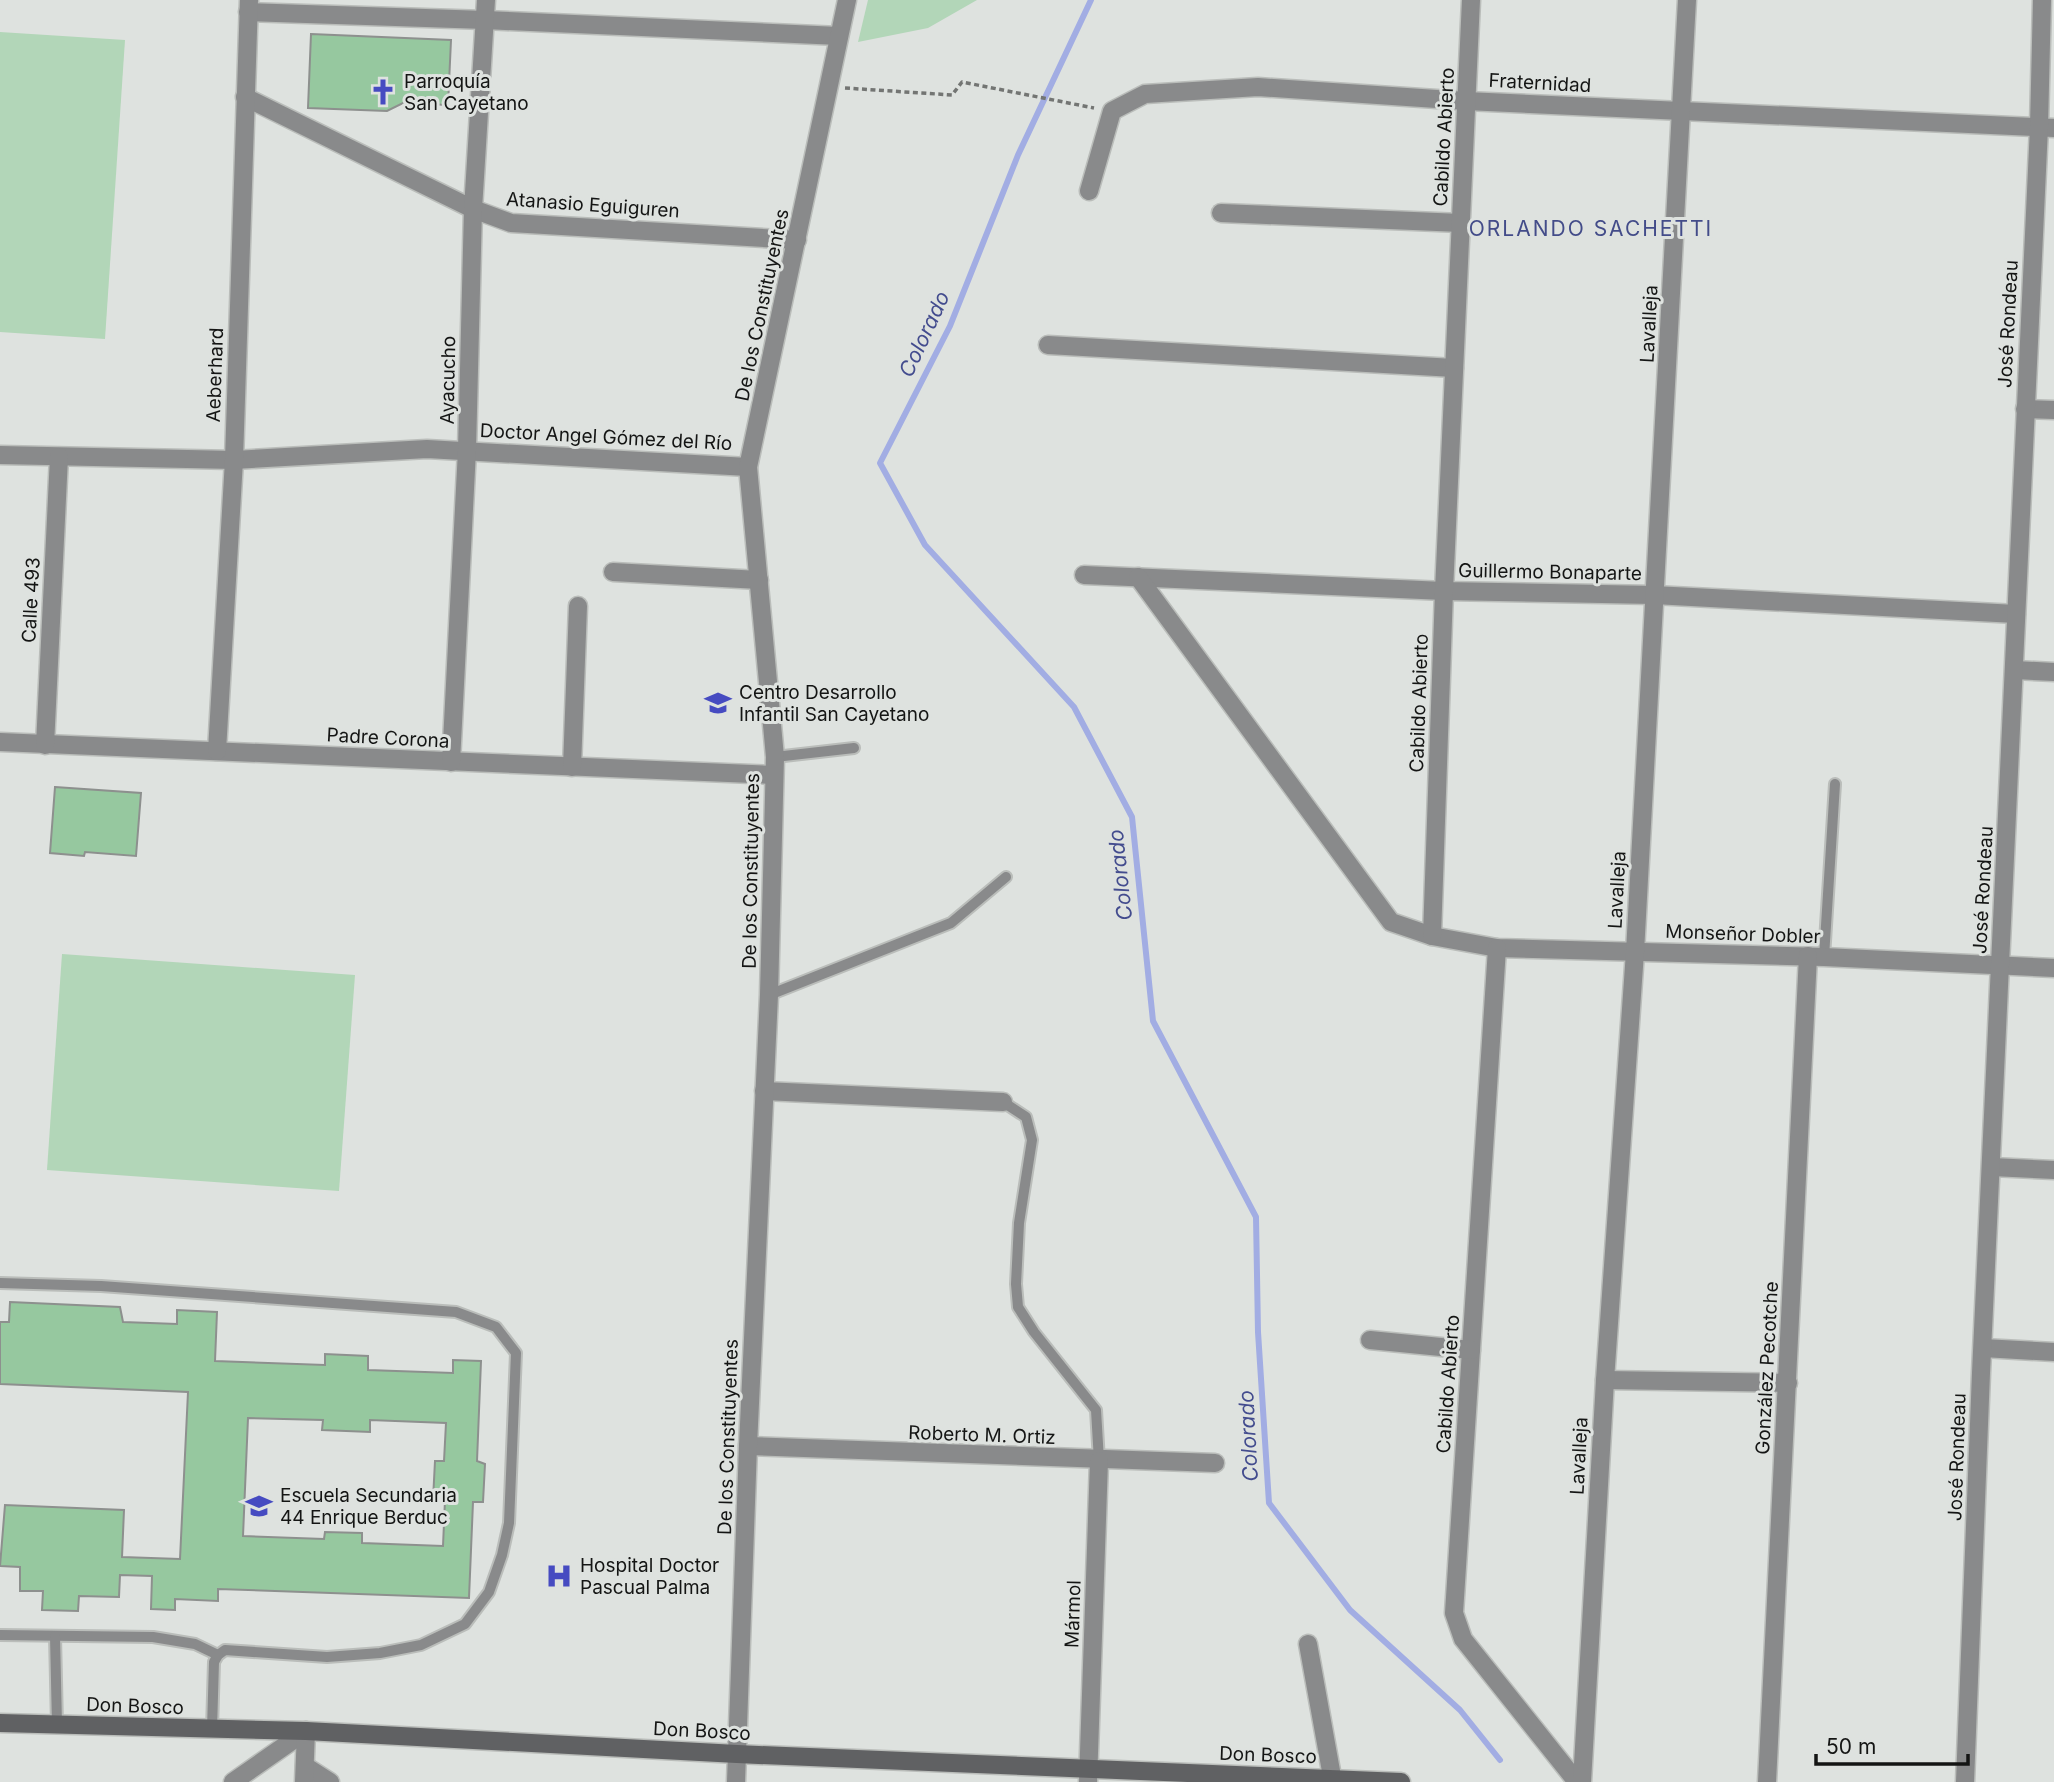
<svg xmlns="http://www.w3.org/2000/svg" width="2054" height="1782" font-family="Inter,sans-serif">
	<style>
		.green { fill: #b2d6b8 }
		.lines { fill: none; stroke-linecap: round; stroke-linejoin: round }
		.stream { stroke: #a2ade3; stroke-width: 6 }
		.building { fill: #96c89f; stroke: #8d908e; stroke-width: 2; fill-rule: evenodd }
		.service-casing { stroke: #babdba; stroke-width: 14 }
		.minor-casing { stroke: #babdba; stroke-width: 21 }
		.tertiary-casing { stroke: #babdba; stroke-width: 21 }
		.secondary-casing { stroke: #babdba; stroke-width: 21 }
		.path { stroke: #737573; stroke-width: 3.5; stroke-dasharray: 5 3.5; stroke-linecap: butt }
		.service { stroke: #898a8b; stroke-width: 10 }
		.minor { stroke: #898a8b; stroke-width: 18 }
		.tertiary { stroke: #898a8b; stroke-width: 18 }
		.secondary { stroke: #606163; stroke-width: 18 }
		.labels { text-anchor: middle; dominant-baseline: central; stroke-width: 6; stroke-linejoin: round; paint-order: stroke }
		.poi-label { font-size: 19px; fill: #141514; stroke: #dee2df; text-anchor: start }
		.street-label { font-size: 19px; fill: #141514; stroke: #dee2df }
		.neighbourhood-label { font-size: 21px; letter-spacing: 2px; fill: #434c89; stroke: #dee2df }
		.water-label { font-size: 21px; font-style: italic; fill: #434c8e; stroke: #dee2df }
	</style>
	<rect width="100%" height="100%" fill="#dee2df"/>
	<g class="green">
		<path d="M868,0H977L928,28L858,42Z"/>
		<path d="M0,32L125,40L105,339L0,332Z"/>
		<path d="M62,954L355,975L339,1191L47,1170Z"/>
	</g>
	<g class="lines">
		<path class="stream" d="M1091,0L1018,155L950,326L880,463L925,545L1074,707L1132,817L1153,1021L1256,1217L1258,1332L1269,1503L1350,1610L1460,1710L1500,1760"/>
	</g>
	<g class="building">
		<path d="M311,34L451,40L448,105L403,103L387,111L308,108Z"/>
		<path d="M55,787L141,793L136,856L85,852L84,856L50,853Z"/>
		<path d="M10,1302L120,1307L123,1322L177,1324V1310L217,1312L215,1361L325,1365V1354L368,1356V1370L453,1373V1360L481,1361L477,1461L485,1464L483,1502H473L469,1598L218,1589V1601L175,1599V1610L151,1609L152,1576L120,1575L119,1597L79,1596L78,1611L42,1610L43,1591H20V1567L0,1566L5,1505L124,1510L122,1557L180,1559L188,1392L0,1384V1322H9ZM248,1418L323,1420L322,1430L370,1432V1420L446,1423L444,1461H435L433,1500H445L443,1546L362,1543V1533L325,1532L324,1539L243,1536Z"/>
	</g>
	<g class="lines">
		<g class="service-casing">
			<g id="service">
				<path d="M775,757L854,748"/>
				<path d="M1824,957L1835,784"/>
				<path d="M769,995L951,923L1006,877"/>
				<path d="M1003,1102L1026,1117L1032,1140L1019,1223L1016,1284L1018,1307L1034,1332L1096,1410L1099,1461"/>
				<path d="M0,1283L101,1286L456,1312L496,1327L516,1353L509,1523L502,1555L489,1592L465,1624L421,1645L380,1653L327,1657L225,1650L218,1655L214,1662L212,1729"/>
				<path d="M0,1635L153,1637L195,1644L218,1655"/>
				<path d="M55,1636L57,1725"/>
			</g>
		</g>
		<g class="minor-casing">
			<g id="minor">
				<path d="M248,12L485,20L839,36"/>
				<path d="M245,97L473,209L511,223L797,240"/>
				<path d="M1089,191L1112,111L1145,94L1258,87L1466,101L2054,128"/>
				<path d="M1221,213L1461,223"/>
				<path d="M1048,345L1454,368"/>
				<path d="M2025,409L2054,410"/>
				<path d="M0,455L234,460L427,449L748,467"/>
				<path d="M613,572L759,580"/>
				<path d="M1084,575L1444,591L1654,595L2016,614"/>
				<path d="M1138,577L1391,922L1432,936L1497,948L1824,957L2054,968"/>
				<path d="M2015,670L2054,672"/>
				<path d="M0,742L774,775"/>
				<path d="M45,745L59,457"/>
				<path d="M217,751L234,460L249,0"/>
				<path d="M451,762L467,450L473,209L486,0"/>
				<path d="M572,767L578,606"/>
				<path d="M1432,936L1444,591L1471,0"/>
				<path d="M1497,948L1454,1613L1463,1639L1577,1782"/>
				<path d="M764,1091L1003,1102"/>
				<path d="M1992,1167L2054,1170"/>
				<path d="M1370,1340L1471,1350"/>
				<path d="M1983,1348L2054,1352"/>
				<path d="M1605,1380L1788,1383"/>
				<path d="M748,1446L1215,1463"/>
				<path d="M1308,1644L1333,1782"/>
				<path d="M305,1766L330,1782"/>
				<path d="M233,1782L306,1731"/>
				<path d="M736,1782L748,1446L769,995L775,757L748,467L847,0"/>
				<path d="M1088,1782L1099,1461"/>
				<path d="M1582,1782L1605,1380L1635,952L1687,0"/>
				<path d="M1767,1782L1808,956"/>
			</g>
		</g>
		<g class="tertiary-casing">
			<g id="tertiary">
				<path d="M304,1782L306,1731"/>
				<path d="M1965,1782L1981,1373L2039,127L2042,0"/>
			</g>
		</g>
		<g class="secondary-casing">
			<path id="secondary" d="M0,1723L306,1731L737,1754L1401,1782"/>
		</g>
		<path class="path" d="M845,88L952,95L962,82L1094,108"/>
		<use href="#service" class="service"/>
		<use href="#minor" class="minor"/>
		<use href="#tertiary" class="tertiary"/>
		<use href="#secondary" class="secondary"/>
	</g>
	<defs>
		<g id="church-bare" transform="scale(2.1)"><path d="M-1.2-6h2.4v3.5h3.3v2.4h-3.3V6h-2.4V-.1h-3.3v-2.4h3.3Z" fill="#464bc1" stroke="#dee2df" stroke-width="2.5" paint-order="stroke"/></g>
		<g id="school-bare" transform="scale(2.1)"><path d="M0-5L7-2L0 1L-7-2ZM-4 1L0 2.5L4 1V4Q0 6-4 4Z" fill="#464bc1" stroke="#dee2df" stroke-width="2.5" paint-order="stroke"/></g>
		<g id="hospital-bare" transform="scale(2.1)"><path d="M-5-5h3v3.5h4V-5h3V5h-3V1.5h-4V5h-3Z" fill="#464bc1" stroke="#dee2df" stroke-width="2.5" paint-order="stroke"/></g>
	</defs>
	<g fill-rule="evenodd">
		<use href="#church-bare" x="383" y="92"/>
		<use href="#school-bare" x="718" y="703"/>
		<use href="#school-bare" x="259" y="1506"/>
		<use href="#hospital-bare" x="559" y="1576"/>
	</g>
	<g class="labels">
		<g class="poi-label">
			<text x="404" y="81">Parroquía<tspan x="404" dy="22">San Cayetano</tspan></text>
			<text x="739" y="692">Centro Desarrollo<tspan x="739" dy="22">Infantil San Cayetano</tspan></text>
			<text x="280" y="1495">Escuela Secundaria<tspan x="280" dy="22">44 Enrique Berduc</tspan></text>
			<text x="580" y="1565">Hospital Doctor<tspan x="580" dy="22">Pascual Palma</tspan></text>
		</g>
		<g class="street-label">
			<text transform="translate(1540 83) rotate(3)">Fraternidad</text>
			<text transform="translate(1444 137) rotate(-87)">Cabildo Abierto</text>
			<text transform="translate(593 205) rotate(4)">Atanasio Eguiguren</text>
			<text transform="translate(762 305) rotate(-78)">De los Constituyentes</text>
			<text transform="translate(1649 324) rotate(-87)">Lavalleja</text>
			<text transform="translate(2008 324) rotate(-87)">José Rondeau</text>
			<text transform="translate(215 375) rotate(-88)">Aeberhard</text>
			<text transform="translate(448 380) rotate(-89)">Ayacucho</text>
			<text transform="translate(606 437) rotate(3)">Doctor Angel Gómez del Río</text>
			<text transform="translate(1550 572) rotate(1)">Guillermo Bonaparte</text>
			<text transform="translate(31 600) rotate(-87)">Calle 493</text>
			<text transform="translate(1419 703) rotate(-88)">Cabildo Abierto</text>
			<text transform="translate(388 738) rotate(3)">Padre Corona</text>
			<text transform="translate(751 871) rotate(-89)">De los Constituyentes</text>
			<text transform="translate(1617 890) rotate(-87)">Lavalleja</text>
			<text transform="translate(1983 890) rotate(-87)">José Rondeau</text>
			<text transform="translate(1743 934) rotate(2)">Monseñor Dobler</text>
			<text transform="translate(1767 1368) rotate(-87)">González Pecotche</text>
			<text transform="translate(1448 1384) rotate(-86)">Cabildo Abierto</text>
			<text transform="translate(982 1435) rotate(2)">Roberto M. Ortiz</text>
			<text transform="translate(728 1437) rotate(-88)">De los Constituyentes</text>
			<text transform="translate(1579 1456) rotate(-87)">Lavalleja</text>
			<text transform="translate(1957 1457) rotate(-88)">José Rondeau</text>
			<text transform="translate(1073 1614) rotate(-88)">Mármol</text>
			<text transform="translate(135 1706) rotate(2)">Don Bosco</text>
			<text transform="translate(702 1731) rotate(3)">Don Bosco</text>
			<text transform="translate(1268 1755) rotate(2)">Don Bosco</text>
		</g>
		<g class="neighbourhood-label">
			<text x="1591" y="228">ORLANDO SACHETTI</text>
		</g>
		<g class="water-label">
			<text transform="translate(924 334) rotate(-65)">Colorado</text>
			<text transform="translate(1120 875) rotate(-96)">Colorado</text>
			<text transform="translate(1248 1436) rotate(-93)">Colorado</text>
		</g>
	</g>
	<path d="M1816 1754v10h152v-10" fill="none" stroke="#141514" stroke-width="3.5"/>
	<text x="1826" y="1754" font-size="21" fill="#141514" stroke="#dee2df" stroke-width="5" paint-order="stroke">50 m</text>
</svg>
